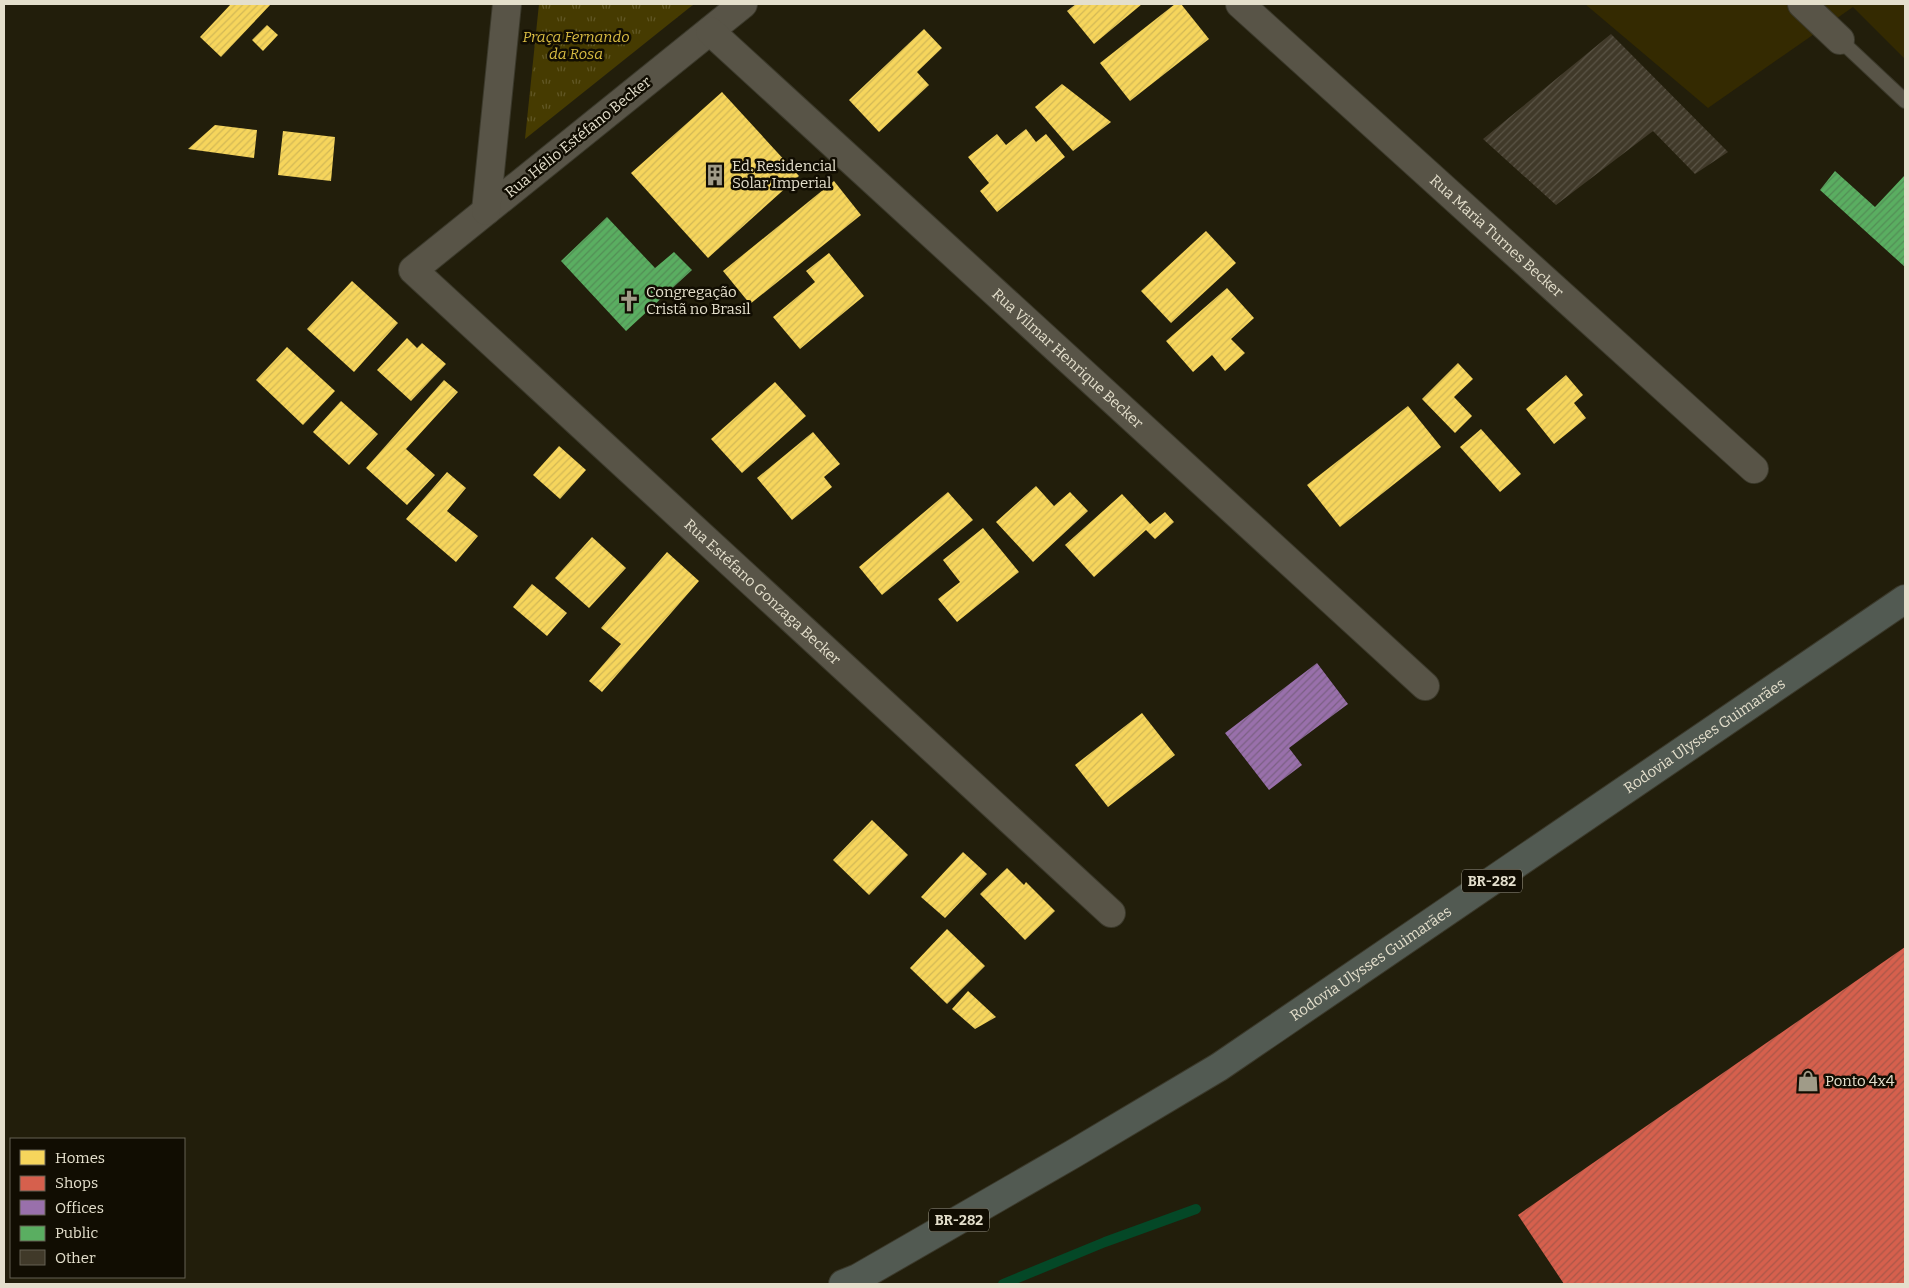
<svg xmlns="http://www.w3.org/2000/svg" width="1909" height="1288" font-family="Bitter,serif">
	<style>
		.built { fill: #342a01 }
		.park { fill: url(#park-tufts) }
		.homes { fill: url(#homes-hatch) }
		.shops { fill: url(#shops-hatch) }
		.offices { fill: url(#offices-hatch) }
		.public { fill: url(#public-hatch) }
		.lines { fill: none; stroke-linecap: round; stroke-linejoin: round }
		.stream { stroke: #044827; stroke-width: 10 }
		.building { fill: url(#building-hatch) }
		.service-casing { stroke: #3b392b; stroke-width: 16 }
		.minor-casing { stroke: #3b392b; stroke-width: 30 }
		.trunk-casing { stroke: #3b392b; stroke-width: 30 }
		.service { stroke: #585447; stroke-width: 14 }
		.minor { stroke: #585447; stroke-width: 28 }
		.trunk { stroke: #525a52; stroke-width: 28 }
		.labels { text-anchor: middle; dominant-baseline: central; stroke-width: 5; stroke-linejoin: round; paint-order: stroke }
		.shield { fill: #110d02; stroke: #a5a08f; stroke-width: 1 }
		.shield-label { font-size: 14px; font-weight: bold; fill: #e4dfcc }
		.park-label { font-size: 15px; font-style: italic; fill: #dabd43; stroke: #110d02 }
		.street-label { font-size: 15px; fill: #e4dfcc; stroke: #110d02 }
		.poi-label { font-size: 15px; fill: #e4dfcc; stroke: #110d02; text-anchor: start }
	</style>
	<defs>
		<pattern id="park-tufts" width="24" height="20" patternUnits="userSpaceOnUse" patternTransform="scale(1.25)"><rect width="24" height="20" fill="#463b01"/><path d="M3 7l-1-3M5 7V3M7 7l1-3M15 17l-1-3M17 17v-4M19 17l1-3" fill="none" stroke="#615725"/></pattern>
		<pattern id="homes-hatch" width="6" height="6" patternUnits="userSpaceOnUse" patternTransform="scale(1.25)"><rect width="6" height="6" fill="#f6d55c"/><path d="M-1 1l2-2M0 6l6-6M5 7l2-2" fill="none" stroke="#d2b856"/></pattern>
		<pattern id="shops-hatch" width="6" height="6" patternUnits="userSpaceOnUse" patternTransform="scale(1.25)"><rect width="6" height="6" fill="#d6604d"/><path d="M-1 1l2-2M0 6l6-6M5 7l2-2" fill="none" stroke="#aa5748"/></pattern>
		<pattern id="offices-hatch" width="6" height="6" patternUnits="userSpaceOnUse" patternTransform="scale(1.25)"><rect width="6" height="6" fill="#9970ab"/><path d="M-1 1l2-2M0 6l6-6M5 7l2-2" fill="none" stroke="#7b6084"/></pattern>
		<pattern id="public-hatch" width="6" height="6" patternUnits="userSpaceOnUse" patternTransform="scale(1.25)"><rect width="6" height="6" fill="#5aae61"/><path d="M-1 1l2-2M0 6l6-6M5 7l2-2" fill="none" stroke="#538e56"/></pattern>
		<pattern id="building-hatch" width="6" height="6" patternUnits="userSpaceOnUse" patternTransform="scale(1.25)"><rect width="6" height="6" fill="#403929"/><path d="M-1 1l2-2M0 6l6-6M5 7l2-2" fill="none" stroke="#5b5547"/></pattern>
	</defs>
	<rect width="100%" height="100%" fill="#221e0b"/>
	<path class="built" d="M1585,4H1905V59L1853,7L1708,108Z"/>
	<path class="park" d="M539,4H694L525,139Z"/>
	<g class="homes">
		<path d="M231,4H271L221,57L200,37Z"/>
		<path d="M1076,4H1142L1094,44L1067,11Z"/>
		<path d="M1175,4H1181L1209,39L1130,101L1100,63Z"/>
		<path d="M267,25L278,35L263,51L252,40Z"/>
		<path d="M924,29L942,48L917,72L929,85L879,132L849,100Z"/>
		<path d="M1062,84L1111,122L1073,151L1035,107Z"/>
		<path d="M722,92L799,176L708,258L631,173Z"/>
		<path d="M215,125L257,130L254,158L188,149Z"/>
		<path d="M1026,129L1036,142L1046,134L1065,157L997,212L980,191L989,183L968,157L997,134L1006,145Z"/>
		<path d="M283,131L335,137L331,181L278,175Z"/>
		<path d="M834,181L861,215L750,304L723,271Z"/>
		<path d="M1206,231L1236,263L1171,323L1141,291Z"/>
		<path d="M829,253L864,296L800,349L773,317L815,282L806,271Z"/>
		<path d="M352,281L398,323L354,372L307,329Z"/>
		<path d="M1227,288L1254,318L1231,339L1245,353L1225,371L1212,355L1193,372L1166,341Z"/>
		<path d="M407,338L417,348L422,343L446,364L411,401L377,370Z"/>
		<path d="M287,347L335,391L303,425L256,380Z"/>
		<path d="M1458,363L1473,379L1454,397L1472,416L1455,433L1422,399Z"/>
		<path d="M1566,375L1583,395L1574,403L1586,418L1554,444L1526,409Z"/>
		<path d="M444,380L458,392L406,449L435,475L407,505L366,468Z"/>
		<path d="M775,382L806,416L742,473L711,439Z"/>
		<path d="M341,401L378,434L349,465L313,432Z"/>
		<path d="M1408,406L1441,447L1340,527L1307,485Z"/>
		<path d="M1481,429L1521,474L1500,492L1460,447Z"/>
		<path d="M813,432L840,464L824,477L832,487L792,520L757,478Z"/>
		<path d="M559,446L586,470L560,499L533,475Z"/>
		<path d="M447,472L466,488L447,511L478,536L456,562L406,519Z"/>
		<path d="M1036,486L1054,506L1070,492L1088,511L1033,562L996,522Z"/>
		<path d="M948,492L973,520L882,595L859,567Z"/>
		<path d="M1122,494L1150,524L1165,512L1174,522L1155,539L1146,530L1094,577L1065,545Z"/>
		<path d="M983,528L1019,572L957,622L938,599L960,582L943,560Z"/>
		<path d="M592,537L626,568L589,608L555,578Z"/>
		<path d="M667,552L699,581L602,692L589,681L621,644L601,628Z"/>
		<path d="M532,584L567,613L547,636L513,607Z"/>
		<path d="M1142,713L1175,755L1108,807L1075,765Z"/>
		<path d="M872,820L908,855L869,895L833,860Z"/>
		<path d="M963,852L987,874L945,918L921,897Z"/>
		<path d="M1007,868L1024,885L1026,882L1055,911L1025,940L980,894Z"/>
		<path d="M947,929L985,966L947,1004L910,968Z"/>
		<path d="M968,991L996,1017L975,1029L952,1009Z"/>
	</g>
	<path class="shops" d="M1905,947V1284H1564L1518,1215Z"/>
	<path class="offices" d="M1317,663L1348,704L1289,748L1302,765L1269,790L1225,733Z"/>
	<g class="public">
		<path d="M1835,171L1875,207L1905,175V267L1820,190Z"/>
		<path d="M607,217L655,268L674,252L692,270L626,331L561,261Z"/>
	</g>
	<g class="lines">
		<path class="stream" d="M1003,1284L1105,1242L1196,1209"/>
	</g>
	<path class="building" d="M1611,34L1728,152L1695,174L1653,131L1556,205L1483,139Z"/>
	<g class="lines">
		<g class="service-casing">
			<path id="service" d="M1840,40L1905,101"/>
		</g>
		<g class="minor-casing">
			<g id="minor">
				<path id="s1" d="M743,4L413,270L1111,913"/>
				<path id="s2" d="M1240,4L1754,469"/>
				<path d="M1802,4L1840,40"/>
				<path id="s3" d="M710,31L1425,686"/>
				<path d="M486,211L507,4"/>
			</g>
		</g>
		<g class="trunk-casing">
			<g id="trunk">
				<path id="s4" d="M843,1284L858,1278L1073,1154L1219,1067L1905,599"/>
			</g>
		</g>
		<use href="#service" class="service"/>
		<use href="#minor" class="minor"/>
		<use href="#trunk" class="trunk"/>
	</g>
	<defs>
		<g id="building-bare" transform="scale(1.725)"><path d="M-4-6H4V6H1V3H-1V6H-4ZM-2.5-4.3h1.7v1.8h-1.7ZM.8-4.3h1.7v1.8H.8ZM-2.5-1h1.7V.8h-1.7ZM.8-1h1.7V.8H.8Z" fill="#a09b88" stroke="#110d02" stroke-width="2.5" paint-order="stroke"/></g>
		<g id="church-bare" transform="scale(1.725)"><path d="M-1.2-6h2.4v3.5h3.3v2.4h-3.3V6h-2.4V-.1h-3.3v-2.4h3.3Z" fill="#a09b88" stroke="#110d02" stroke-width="2.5" paint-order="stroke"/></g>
		<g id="shop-bare" transform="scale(1.725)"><path d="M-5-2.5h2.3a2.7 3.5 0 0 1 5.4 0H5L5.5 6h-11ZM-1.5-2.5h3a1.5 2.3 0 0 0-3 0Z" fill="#a09b88" stroke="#110d02" stroke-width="2.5" paint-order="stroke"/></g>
	</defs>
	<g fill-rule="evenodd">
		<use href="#building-bare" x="715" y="175"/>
		<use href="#church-bare" x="629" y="301"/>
		<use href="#shop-bare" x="1808" y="1081"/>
	</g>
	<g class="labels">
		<g class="shield">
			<rect x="1462" y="869.5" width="60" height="23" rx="4"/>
			<rect x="929" y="1208.5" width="60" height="23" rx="4"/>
		</g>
		<g class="shield-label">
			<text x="1492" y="881">BR-282</text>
			<text x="959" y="1220">BR-282</text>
		</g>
		<g class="park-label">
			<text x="576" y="37">Praça Fernando<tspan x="576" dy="17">da Rosa</tspan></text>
		</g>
		<g class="street-label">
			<text transform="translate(578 137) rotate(-39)">Rua Hélio Estéfano Becker</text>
			<text stroke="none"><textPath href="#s2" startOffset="346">Rua Maria Turnes Becker</textPath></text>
			<text stroke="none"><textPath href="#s3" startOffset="485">Rua Vilmar Henrique Becker</textPath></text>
			<text stroke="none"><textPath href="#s1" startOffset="899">Rua Estéfano Gonzaga Becker</textPath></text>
			<text stroke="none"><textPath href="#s4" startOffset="1022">Rodovia Ulysses Guimarães</textPath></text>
			<text stroke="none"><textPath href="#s4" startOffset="618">Rodovia Ulysses Guimarães</textPath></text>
		</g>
		<g class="poi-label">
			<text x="732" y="166">Ed. Residencial<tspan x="732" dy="17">Solar Imperial</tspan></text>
			<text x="646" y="292">Congregação<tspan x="646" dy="17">Cristã no Brasil</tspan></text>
			<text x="1825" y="1081">Ponto 4x4</text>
		</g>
	</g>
	<rect width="1909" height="1288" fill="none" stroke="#e4dfcc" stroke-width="10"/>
	<rect x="10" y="1138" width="175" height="140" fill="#110d02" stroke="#656153"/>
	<rect x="20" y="1150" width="25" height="15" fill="#f6d55c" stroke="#656153"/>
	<text x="55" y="1163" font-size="15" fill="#e4dfcc">Homes</text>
	<rect x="20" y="1176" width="25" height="15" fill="#d6604d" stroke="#656153"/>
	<text x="55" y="1188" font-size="15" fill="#e4dfcc">Shops</text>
	<rect x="20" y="1200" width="25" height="15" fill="#9970ab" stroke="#656153"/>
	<text x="55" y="1213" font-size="15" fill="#e4dfcc">Offices</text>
	<rect x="20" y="1226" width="25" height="15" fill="#5aae61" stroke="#656153"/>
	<text x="55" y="1238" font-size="15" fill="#e4dfcc">Public</text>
	<rect x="20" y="1250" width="25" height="15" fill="#403929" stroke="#656153"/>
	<text x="55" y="1263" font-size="15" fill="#e4dfcc">Other</text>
</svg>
